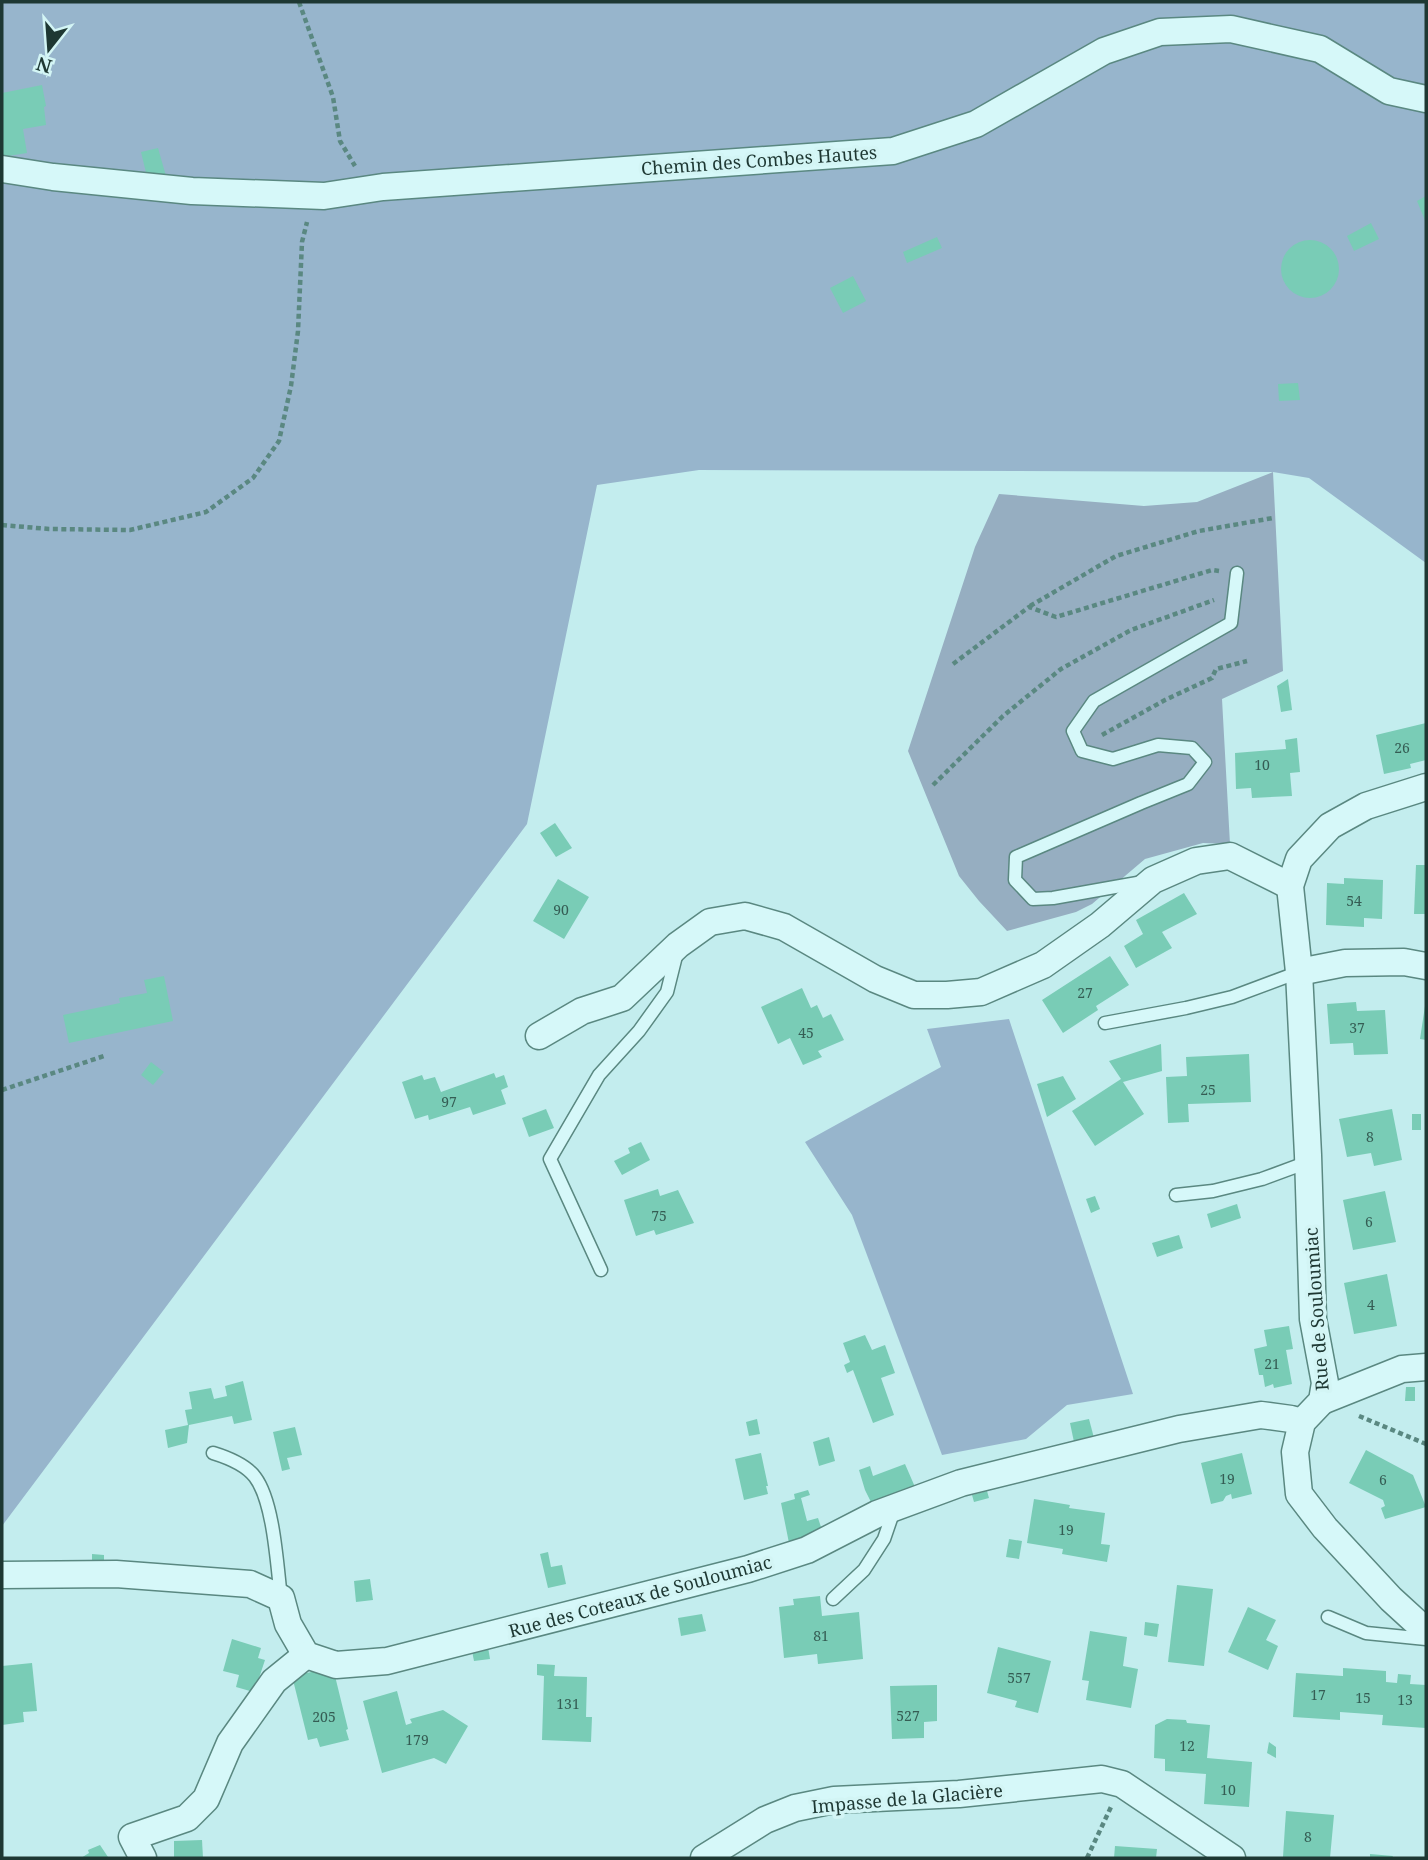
<svg xmlns="http://www.w3.org/2000/svg" width="1428" height="1860" font-family="'Noto Serif',serif">
	<style>
		.green { fill: #97b5cc }
		.cemetery { fill: #96aec1 }
		.building { fill: #79ccb6 }
		.lines { fill: none; stroke-linecap: round; stroke-linejoin: round }
		.service-casing { stroke: #5a8881; stroke-width: 15 }
		.minor-casing { stroke: #5a8881; stroke-width: 29 }
		.path { stroke: #5a8881; stroke-width: 4.5; stroke-dasharray: 5 3.5; stroke-linecap: butt }
		.service { stroke: #d6f8f9; stroke-width: 12 }
		.minor { stroke: #d6f8f9; stroke-width: 26 }
		.labels { text-anchor: middle; dominant-baseline: central; stroke-width: 7; stroke-linejoin: round; paint-order: stroke }
		.number-label { font-size: 14px; fill: #355d54 }
		.street-label { font-size: 18px; fill: #1e3833; stroke: #d3f5f5 }
	</style>
	<rect width="100%" height="100%" fill="#c3edee"/>
	<g class="green">
		<path d="M2,2H1426V563L1309,478L1273,472L699,470L597,485L527,824L2,1526Z"/>
		<path d="M1009,1019L1133,1394L1067,1405L1026,1439L942,1455L852,1215L805,1142L941,1067L927,1029Z"/>
	</g>
	<path class="cemetery" d="M1273,472L1283,671L1222,699L1230,844L1203,843L1145,859L1092,904L1076,912L1007,931L979,901L959,876L908,751L975,547L999,494L1144,506L1197,502Z"/>
	<g class="building">
		<path d="M42,85L46,106L44,107L46,125L23,129L27,153L2,157V93Z"/>
		<path d="M158,148L168,183L148,181L141,152Z"/>
		<path d="M1426,196V223L1417,201Z"/>
		<path d="M1371,223L1379,239L1354,251L1347,236Z"/>
		<path d="M937,237L942,248L907,263L903,252Z"/>
		<circle cx="1310" cy="269" r="29"/>
		<path d="M853,276L866,301L843,313L830,288Z"/>
		<path d="M1298,383L1300,400L1279,401L1278,384Z"/>
		<path d="M1288,679L1292,710L1281,712L1277,686Z"/>
		<path d="M1426,723V760L1410,764L1411,768L1384,774L1376,735Z"/>
		<path d="M1297,738L1300,772L1290,773L1292,796L1252,798L1251,788L1236,789L1235,753L1286,749L1285,740Z"/>
		<path d="M555,823L572,848L556,857L540,833Z"/>
		<path d="M1416,865H1426V914H1414Z"/>
		<path d="M1344,878L1383,880L1382,919L1364,918V927L1326,925L1327,883L1344,884Z"/>
		<path d="M558,879L589,897L564,939L533,921Z"/>
		<path d="M1184,893L1197,914L1162,932L1172,948L1136,968L1124,946L1143,934L1136,920Z"/>
		<path d="M1110,956L1129,985L1096,1006L1098,1010L1063,1033L1042,1000Z"/>
		<path d="M164,976L173,1021L69,1043L63,1015L120,1003L119,998L147,993L144,980Z"/>
		<path d="M802,988L811,1008L817,1005L823,1018L831,1014L844,1040L818,1051L822,1057L803,1065L790,1038L778,1044L761,1007Z"/>
		<path d="M1356,1002L1357,1011L1385,1010L1388,1054L1354,1055L1353,1043L1330,1044L1327,1004Z"/>
		<path d="M1425,1006H1426V1040L1420,1039Z"/>
		<path d="M1161,1044L1162,1071L1123,1082L1144,1114L1095,1146L1072,1111L1121,1079L1109,1061Z"/>
		<path d="M1249,1054L1251,1102L1188,1104L1189,1122L1168,1123L1166,1077L1187,1076L1186,1057Z"/>
		<path d="M151,1062L164,1072L153,1085L141,1075Z"/>
		<path d="M494,1073L496,1078L504,1075L508,1087L501,1090L506,1104L473,1115L470,1107L429,1120L428,1115L415,1119L402,1082L422,1075L424,1080L435,1077L441,1092Z"/>
		<path d="M1063,1076L1076,1099L1047,1117L1037,1084Z"/>
		<path d="M546,1109L554,1128L529,1137L522,1118Z"/>
		<path d="M1392,1109L1402,1160L1374,1166L1371,1153L1347,1157L1339,1119Z"/>
		<rect x="1412" y="1114" width="9" height="16"/>
		<path d="M641,1142L650,1160L622,1175L614,1161L630,1153L628,1148Z"/>
		<path d="M658,1189L660,1196L678,1190L694,1223L656,1235L654,1230L636,1236L624,1200Z"/>
		<path d="M1385,1191L1396,1242L1353,1250L1343,1200Z"/>
		<path d="M1095,1196L1100,1209L1091,1213L1086,1199Z"/>
		<path d="M1237,1204L1241,1218L1211,1228L1207,1214Z"/>
		<path d="M1179,1235L1183,1248L1157,1257L1152,1243Z"/>
		<path d="M1387,1274L1397,1326L1354,1334L1344,1283Z"/>
		<path d="M1289,1326L1293,1349L1286,1350L1292,1384L1274,1388L1273,1384L1265,1387L1263,1375H1259L1254,1349L1267,1346L1264,1330Z"/>
		<path d="M865,1335L872,1350L885,1345L895,1373L881,1378L894,1415L873,1423L853,1370L847,1373L844,1365L850,1362L843,1343Z"/>
		<path d="M243,1381L252,1420L234,1424L232,1416L189,1425L187,1443L168,1448L165,1430L188,1425L185,1410L192,1409L189,1392L211,1388L214,1399L227,1396L225,1386Z"/>
		<path d="M1406,1387H1415V1401H1405Z"/>
		<path d="M757,1419L760,1434L749,1436L746,1422Z"/>
		<path d="M1089,1419L1094,1438L1074,1442L1070,1423Z"/>
		<path d="M295,1427L302,1455L287,1458L290,1469L282,1471L273,1432Z"/>
		<path d="M829,1437L835,1461L819,1466L813,1442Z"/>
		<path d="M1366,1450L1413,1475L1426,1507L1385,1519L1381,1508L1385,1506L1383,1500L1349,1483Z"/>
		<path d="M761,1453L768,1486H766L768,1494L744,1500L735,1459Z"/>
		<path d="M1242,1453L1252,1494L1232,1499L1231,1494L1226,1496L1223,1501L1211,1504L1201,1463Z"/>
		<path d="M905,1464L915,1487L872,1504L865,1490L859,1470L870,1466L873,1476Z"/>
		<path d="M808,1490L810,1495L801,1498L807,1521L818,1518L823,1533L789,1543L781,1503L795,1499L794,1494Z"/>
		<path d="M987,1491L989,1498L974,1502L972,1495Z"/>
		<path d="M1034,1499L1070,1505L1069,1508L1105,1513L1101,1544L1110,1545L1107,1562L1062,1554L1063,1549L1027,1543Z"/>
		<path d="M1009,1539L1022,1541L1019,1559L1006,1557Z"/>
		<path d="M548,1552L551,1567L562,1565L566,1584L548,1588L540,1554Z"/>
		<path d="M92,1554L104,1555V1568L92,1567Z"/>
		<path d="M370,1579L373,1600L356,1602L354,1581Z"/>
		<path d="M1177,1585L1213,1589L1204,1666L1168,1662Z"/>
		<path d="M820,1596L822,1616L859,1612L863,1659L818,1664L817,1654L784,1658L779,1607L794,1605L793,1599Z"/>
		<path d="M1248,1607L1276,1620L1266,1640L1278,1646L1268,1670L1228,1652Z"/>
		<path d="M702,1614L706,1631L681,1636L678,1618Z"/>
		<path d="M1145,1622L1159,1624L1157,1637L1144,1635Z"/>
		<path d="M1090,1631L1127,1637L1123,1666L1138,1669L1131,1708L1086,1700L1089,1681L1082,1680Z"/>
		<path d="M232,1639L261,1648L258,1658L265,1660L258,1681L250,1691L236,1687L239,1675L223,1671Z"/>
		<path d="M488,1647L490,1659L474,1661L472,1651Z"/>
		<path d="M998,1647L1051,1661L1038,1713L1015,1707L1017,1701L987,1693Z"/>
		<path d="M32,1663L37,1711L23,1712L24,1722L2,1725V1683H3L2,1666Z"/>
		<path d="M537,1664L555,1665L554,1676L587,1677L586,1717H592L591,1742L542,1740L544,1676L537,1675Z"/>
		<path d="M1343,1668L1386,1671V1682L1397,1683L1398,1674L1411,1675L1410,1684L1426,1685V1728L1382,1725L1383,1715L1340,1712V1720L1293,1717L1296,1673L1343,1676Z"/>
		<path d="M321,1670L322,1675L334,1672L335,1676L348,1729L346,1730L349,1740L320,1747L317,1738L308,1740L292,1676Z"/>
		<path d="M937,1685V1721L924,1722V1738L892,1739L890,1686Z"/>
		<path d="M397,1691L406,1725L412,1723L410,1719L443,1710L468,1726L446,1764L434,1758L382,1773L363,1701Z"/>
		<path d="M1167,1719L1186,1720L1187,1723L1210,1725L1207,1758L1252,1762L1249,1807L1204,1804L1206,1774L1165,1771V1759L1154,1758L1155,1725Z"/>
		<path d="M1269,1742L1276,1747V1758L1267,1753Z"/>
		<path d="M1286,1811L1334,1815L1330,1858L1283,1857Z"/>
		<path d="M202,1840L203,1858H174V1841Z"/>
		<path d="M100,1845L108,1857L104,1858H81L89,1853L88,1850Z"/>
		<path d="M1115,1846L1157,1849L1156,1858H1114Z"/>
		<path d="M1370,1854L1393,1856L1392,1858H1370Z"/>
	</g>
	<g class="lines">
		<g class="service-casing">
			<g id="service">
				<path d="M1143,882L1053,898L1033,899L1015,880L1016,857L1141,803L1188,784L1205,762L1192,748L1158,745L1113,759L1082,751L1073,731L1094,701L1231,623L1237,573"/>
				<path d="M1105,1023L1186,1008L1232,997L1299,972"/>
				<path d="M1176,1195L1213,1191L1262,1179L1308,1162"/>
				<path d="M601,1270L550,1159L599,1075L639,1031L667,992L677,952"/>
				<path d="M213,1453C226,1457 246,1465 255,1477C274,1502 277,1566 281,1598"/>
				<path d="M833,1599L864,1570L884,1539L894,1510"/>
				<path d="M1328,1617L1366,1633L1426,1639"/>
			</g>
		</g>
		<g class="minor-casing">
			<g id="minor">
				<path d="M2,169L53,177L192,191L324,196L383,187L893,151L976,124L1104,51L1160,32L1231,29L1320,49L1389,91L1426,99"/>
				<path d="M1426,787L1366,806L1330,826L1299,859L1290,886L1299,972L1308,1155L1313,1319L1325,1383L1322,1401L1302,1422L1295,1452L1299,1494L1325,1528L1391,1599L1426,1631"/>
				<path d="M1299,972L1345,963L1404,962L1426,966"/>
				<path d="M539,1036L582,1011L622,998L678,945L710,922L745,916L784,927L875,979L914,995H947L981,992L1043,965L1100,925L1153,880L1196,861L1230,856L1290,886"/>
				<path d="M1322,1401L1402,1369L1426,1367"/>
				<path d="M2,1575L116,1574L250,1584L281,1598L288,1624L306,1655L336,1665L387,1661L748,1569L807,1550L877,1514L961,1483L1179,1429L1261,1415L1291,1419L1302,1422"/>
				<path d="M143,1858L132,1837L187,1818L206,1799L230,1743L274,1681L306,1655"/>
				<path d="M704,1858L765,1820L795,1808L834,1800L959,1794L1102,1779L1122,1784L1232,1858"/>
			</g>
		</g>
		<g class="path">
			<path d="M299,2L333,97L340,141L355,166"/>
			<path d="M2,525L49,529L130,530L206,512L253,478L279,441L291,386L298,331L302,242L307,222"/>
			<path d="M1030,606L1116,556L1199,531L1273,518"/>
			<path d="M953,664L1029,607L1056,617L1212,570L1219,571"/>
			<path d="M1102,735L1165,700L1212,678L1216,669L1247,661"/>
			<path d="M933,785L1003,716L1061,669L1131,630L1214,600"/>
			<path d="M2,1090L104,1056"/>
			<path d="M1359,1416L1426,1444"/>
			<path d="M1087,1858L1111,1807"/>
		</g>
		<use href="#service" class="service"/>
		<use href="#minor" class="minor"/>
	</g>
	<g class="labels">
		<g class="number-label">
			<text x="1402" y="747">26</text>
			<text x="1262" y="764">10</text>
			<text x="1354" y="900">54</text>
			<text x="561" y="909">90</text>
			<text x="1085" y="992">27</text>
			<text x="1357" y="1027">37</text>
			<text x="806" y="1032">45</text>
			<text x="1208" y="1089">25</text>
			<text x="449" y="1101">97</text>
			<text x="1370" y="1136">8</text>
			<text x="659" y="1215">75</text>
			<text x="1369" y="1221">6</text>
			<text x="1371" y="1304">4</text>
			<text x="1272" y="1363">21</text>
			<text x="1227" y="1478">19</text>
			<text x="1383" y="1479">6</text>
			<text x="1066" y="1529">19</text>
			<text x="821" y="1635">81</text>
			<text x="1019" y="1677">557</text>
			<text x="1318" y="1694">17</text>
			<text x="1363" y="1697">15</text>
			<text x="1405" y="1699">13</text>
			<text x="568" y="1703">131</text>
			<text x="908" y="1715">527</text>
			<text x="324" y="1716">205</text>
			<text x="417" y="1739">179</text>
			<text x="1187" y="1745">12</text>
			<text x="1228" y="1789">10</text>
			<text x="1308" y="1836">8</text>
		</g>
		<g class="street-label">
			<text transform="translate(759 160) rotate(-4)">Chemin des Combes Hautes</text>
			<text transform="translate(1316 1309) rotate(-94)">Rue de Souloumiac</text>
			<text transform="translate(640 1596) rotate(-15)">Rue des Coteaux de Souloumiac</text>
			<text transform="translate(907 1798) rotate(-5)">Impasse de la Glacière</text>
		</g>
	</g>
	<rect width="1428" height="1860" fill="none" stroke="#1e3833" stroke-width="7"/>
	<g transform="translate(49 49) rotate(197)" stroke="#d3f5f5" stroke-width="5" paint-order="stroke">
	<path d="M0-5L12 26L0 18L-12 26Z" fill="#1e3833"/>
	<text y="-10" font-size="19" font-weight="bold" text-anchor="middle" fill="#1e3833">N</text>
	</g>
</svg>
